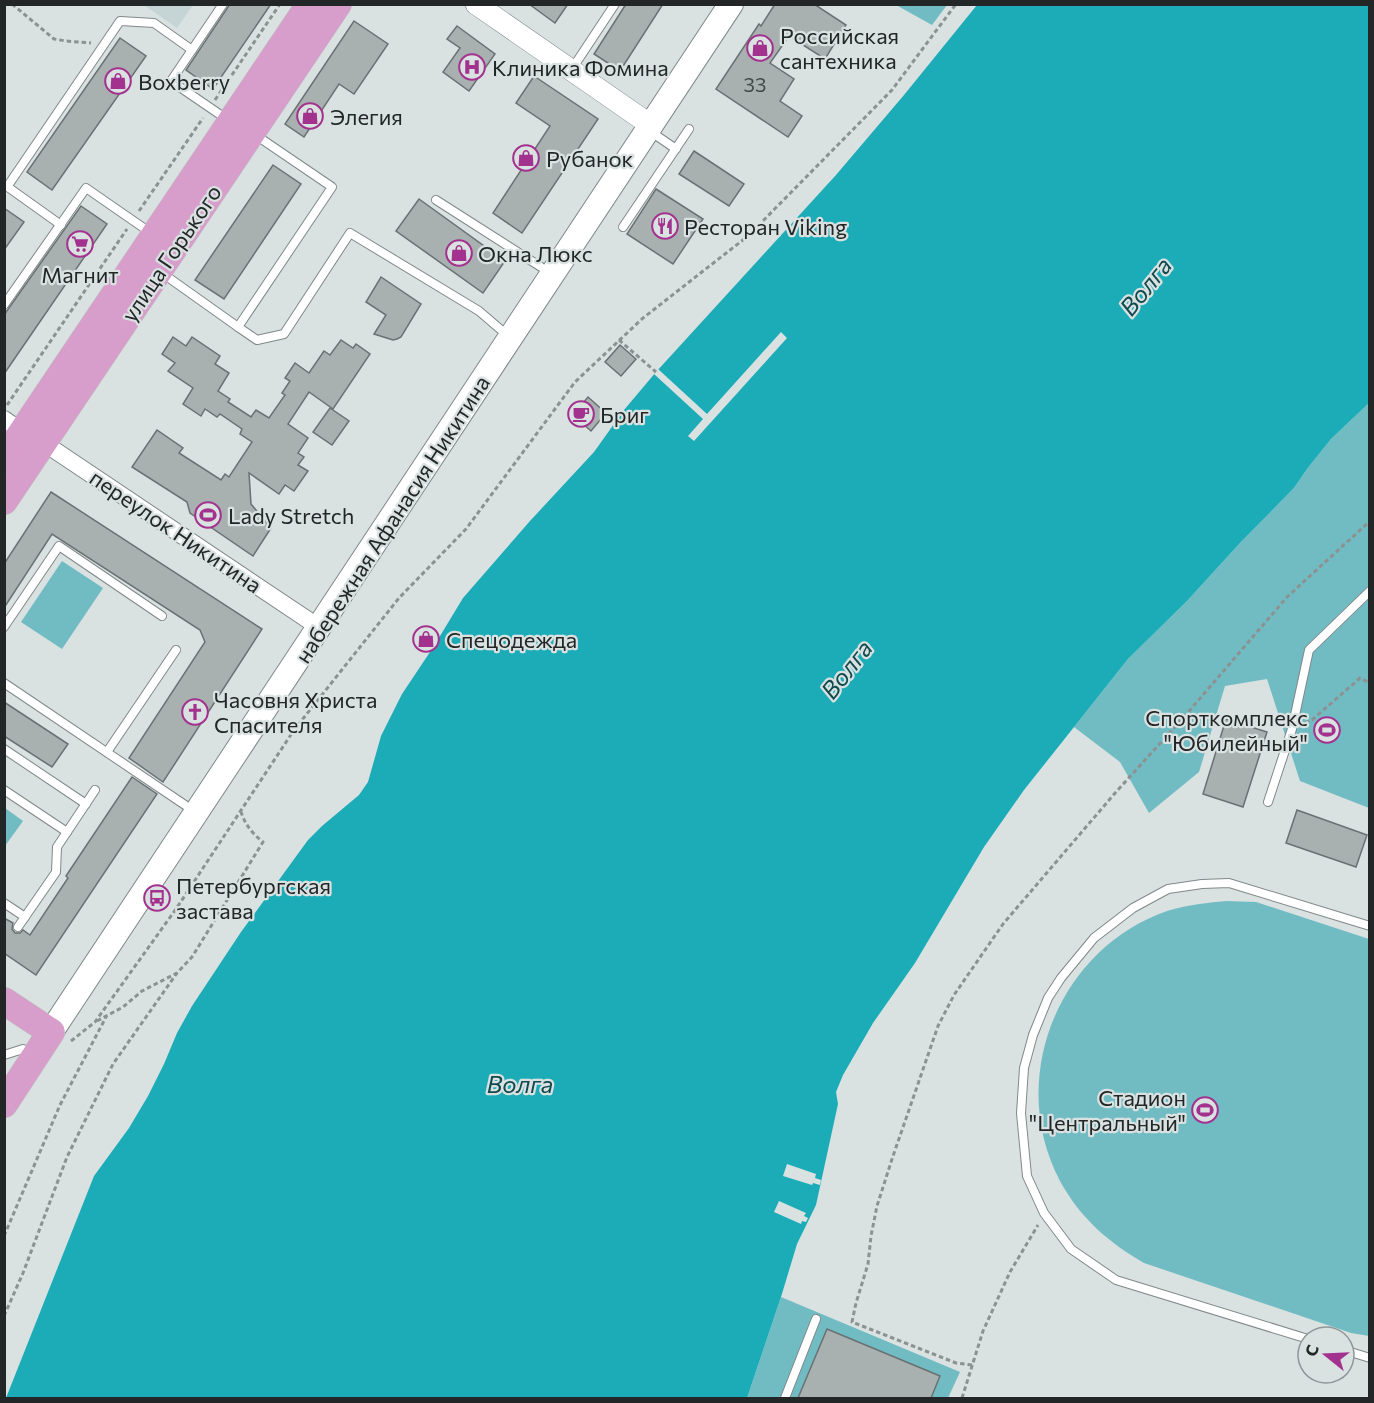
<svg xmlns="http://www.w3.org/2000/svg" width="1374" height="1403" font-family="Commissioner,sans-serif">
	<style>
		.built { fill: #c5d5d6 }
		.green { fill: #71bcc3 }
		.water { fill: #1cacb8 }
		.pier { fill: #d9e1e1 }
		.building { fill: #a8b0b0; stroke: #6a7172; stroke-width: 1.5 }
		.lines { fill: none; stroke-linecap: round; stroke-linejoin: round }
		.service-casing { stroke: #818889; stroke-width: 10 }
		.minor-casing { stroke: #818889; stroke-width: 18 }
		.tertiary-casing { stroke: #818889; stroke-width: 22 }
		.secondary-casing { stroke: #818889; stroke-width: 26 }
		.primary-casing { stroke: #bdbebe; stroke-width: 28 }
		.path { stroke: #8c9292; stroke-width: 3; stroke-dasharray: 4.5 3; stroke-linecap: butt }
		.service { stroke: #fff; stroke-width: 8 }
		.minor { stroke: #fff; stroke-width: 16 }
		.tertiary { stroke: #fff; stroke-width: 21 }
		.secondary { stroke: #fff; stroke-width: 24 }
		.primary { stroke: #d89ecb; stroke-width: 27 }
		.labels { text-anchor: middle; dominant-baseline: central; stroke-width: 4.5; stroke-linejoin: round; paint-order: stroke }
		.number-label { font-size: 20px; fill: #444849 }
		.poi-label { font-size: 22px; fill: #232627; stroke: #d9e1e1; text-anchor: start }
		.street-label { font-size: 22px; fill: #232627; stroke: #d9e1e1 }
		.water-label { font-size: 24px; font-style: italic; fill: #10494e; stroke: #d9e1e1 }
	</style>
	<rect width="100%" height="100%" fill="#d9e1e1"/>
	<path class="built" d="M144,5H193L177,28Z"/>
	<g class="green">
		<path d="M896,5H947L932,25Z"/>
		<path d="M1369,403V808L1300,781L1267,679L1225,686L1199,772L1149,813L1120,762L1074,727L1128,659L1187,601L1240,543L1294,488L1307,469L1331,439Z"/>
		<path d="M62,561L103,588L62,649L21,622Z"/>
		<path d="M5,808L23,821L5,846Z"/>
		<path d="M1226,901L1256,902L1369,939V1336L1351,1333L1144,1263C1108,1242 1081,1219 1060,1181C1006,1079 1058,949 1167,911C1186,905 1206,903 1226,901Z"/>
		<path d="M781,1297L960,1372L948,1398H747Z"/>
	</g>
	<path class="water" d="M977,5H1369V403L1331,439L1307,469L1294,488L1240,543L1187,601L1128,659L1024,790L984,847L915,963L873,1023L843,1075L836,1092L838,1104L816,1205L797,1244L781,1297L747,1398H6L94,1176L129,1128L148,1096L164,1064L177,1033L192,1006L241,932L308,840L322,826L359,795L368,782L381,736L402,694L434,646L463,598L530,521L594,452L624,410L656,372L836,175L904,95Z"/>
	<g class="pier">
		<path d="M781,332L787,338L694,441L688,436L703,419L654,374L658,369L707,414Z"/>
		<path d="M787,1164L816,1174L815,1178L821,1180L820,1185L813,1183L812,1185L783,1176Z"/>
		<path d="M779,1201L806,1213L804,1216L808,1218L806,1222L802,1221L801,1224L774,1212Z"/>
	</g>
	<g class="building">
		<path d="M230,4H271L213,89L186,70Z"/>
		<path d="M529,4H568L555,23Z"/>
		<path d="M626,4H663L620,71L594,54Z"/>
		<path d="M775,4H814L846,25L825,59L789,36L770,63L794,79L780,101L802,116L788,137L716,89L759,24L761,26Z"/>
		<path d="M354,21L388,44L354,94L339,84L304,137L285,124Z"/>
		<path d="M457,26L495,54L469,91L443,72L460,48L447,39Z"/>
		<path d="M120,38L146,56L52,190L27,172Z"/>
		<path d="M534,76L598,119L522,233L493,213L550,126L516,103Z"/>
		<path d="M694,151L744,184L729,206L679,174Z"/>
		<path d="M273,165L301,184L224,299L195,280Z"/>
		<path d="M656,189L703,219L673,264L627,234Z"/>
		<path d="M419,199L505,261L483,293L396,231Z"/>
		<path d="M81,206L107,224L4,374V315Z"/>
		<path d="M4,208L24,222L4,250Z"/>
		<path d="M381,277L421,304L401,337L397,339L393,340L374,334L386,315L366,302Z"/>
		<path d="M173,337L186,346L192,337L220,356L215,364L229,373L218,391L230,399L228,402L251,417L256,410L269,418L285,395L282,393L290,381L285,378L295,363L309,373L324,351L330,355L341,340L353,348L356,344L370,354L333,409L309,392L288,424L308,438L298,453L304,457L298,465L308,471L294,491L285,485L279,494L249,473L251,504L271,528L253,556L190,513L187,502L132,467L157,430L183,448L179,453L221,480L225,474L229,477L252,442L240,434L242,429L220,414L217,417L205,409L201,416L183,404L193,388L168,371L175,363L162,354Z"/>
		<path d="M620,345L636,359L621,376L605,362Z"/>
		<path d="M588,397L606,413L591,431L573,415Z"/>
		<path d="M330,408L349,421L332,445L313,432Z"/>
		<path d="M51,492L262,629L163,782L129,758L205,642L200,630L52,534L4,608V564Z"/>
		<path d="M4,702L68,744L52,767L4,736Z"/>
		<path d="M1226,719L1267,732L1243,807L1203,794Z"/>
		<path d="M132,777L157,794L36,975L4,953V918L13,923L12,929L15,933H20L23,930L30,935L68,878L66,876Z"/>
		<path d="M1297,810L1367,835L1356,867L1286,843Z"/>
		<path d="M827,1329L940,1376L931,1398H798Z"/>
	</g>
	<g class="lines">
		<g class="service-casing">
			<g id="service">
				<path d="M223,4L171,81L228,120"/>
				<path d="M572,69L615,4"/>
				<path d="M654,129L657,136L676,149"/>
				<path d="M5,185L61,225"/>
				<path d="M7,187L120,21L154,23L192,50"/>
				<path d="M436,200L541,267"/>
				<path d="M623,227L689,129"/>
				<path d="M162,273L238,327L332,187L254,134"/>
				<path d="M4,305L86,188L151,233"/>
				<path d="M238,327L257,340L284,334L350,233L479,311L500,329"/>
				<path d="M4,627L59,546L162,616"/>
				<path d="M4,683L185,805"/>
				<path d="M4,749L86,804"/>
				<path d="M107,752L176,650"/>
				<path d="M4,790L67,832"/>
				<path d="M1268,802L1292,729L1309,650L1370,591"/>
				<path d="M4,903L25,917"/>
				<path d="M18,927L56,872L57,847L95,790"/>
				<path d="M4,1055L23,1049"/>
				<path d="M1308,1339L1116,1280L1071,1249L1044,1213L1027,1176L1021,1113L1024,1068L1033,1035L1048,998L1061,978L1094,938L1133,908L1168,889L1202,884L1229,883L1370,926"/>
				<path d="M1344,1350L1370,1358"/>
				<path d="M785,1398L816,1319"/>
			</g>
		</g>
		<g class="minor-casing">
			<g id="minor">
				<path d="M4,419L23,432"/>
				<path d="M44,443L308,620"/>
			</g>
		</g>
		<g class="tertiary-casing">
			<path id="tertiary" d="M476,4L652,126"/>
		</g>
		<g class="secondary-casing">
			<path id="secondary" d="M51,1032L731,4"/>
		</g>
		<g class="primary-casing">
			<g id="primary">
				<path d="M4,459L310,4"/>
				<path d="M4,501L338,4"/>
				<path d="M4,1001L51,1032"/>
				<path d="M4,1104L51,1032"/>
			</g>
		</g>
		<g class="path">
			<path d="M12,4L54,39L66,41L91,43"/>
			<path d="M215,100L280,4"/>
			<path d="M139,211L203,118"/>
			<path d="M619,340L656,372"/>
			<path d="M7,405L127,229"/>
			<path d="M1305,723L1312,720L1360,678L1370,683"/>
			<path d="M97,1021L123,1007L142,991L177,973L192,957L263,842C252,833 246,826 241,812"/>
			<path d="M71,1041L95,1022L176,909L294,730L399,598L466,529L575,382L643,318L748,236L892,90L956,4"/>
			<path d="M4,1236L60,1105L106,1017"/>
			<path d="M4,1316L23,1273L67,1157L113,1064L177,973"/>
			<path d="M972,1365L956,1363L852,1322L856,1303L868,1264L871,1236L877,1206L892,1159L938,1026L954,995L1003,924L1116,792L1184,717L1287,597L1370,521"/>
			<path d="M962,1398L983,1331L1010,1272L1038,1225"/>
		</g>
		<use href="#service" class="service"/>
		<use href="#minor" class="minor"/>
		<use href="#tertiary" class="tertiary"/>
		<use href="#secondary" class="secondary"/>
		<use href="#primary" class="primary"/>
	</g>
	<defs>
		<g id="shop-ring" transform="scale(1.35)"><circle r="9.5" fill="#d9e1e1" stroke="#a3328e" stroke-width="1.5"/><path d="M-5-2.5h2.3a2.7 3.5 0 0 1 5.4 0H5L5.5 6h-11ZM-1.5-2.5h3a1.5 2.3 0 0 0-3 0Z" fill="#a3328e"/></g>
		<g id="hospital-ring" transform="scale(1.35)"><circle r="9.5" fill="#d9e1e1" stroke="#a3328e" stroke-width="1.5"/><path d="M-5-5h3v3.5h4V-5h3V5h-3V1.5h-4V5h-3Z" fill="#a3328e"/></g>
		<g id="restaurant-ring" transform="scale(1.35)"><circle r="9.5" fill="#d9e1e1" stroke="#a3328e" stroke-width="1.5"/><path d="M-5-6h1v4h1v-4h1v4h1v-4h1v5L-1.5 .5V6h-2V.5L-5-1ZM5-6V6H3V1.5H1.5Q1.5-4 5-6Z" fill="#a3328e"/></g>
		<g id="supermarket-ring" transform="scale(1.35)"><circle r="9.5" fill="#d9e1e1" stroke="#a3328e" stroke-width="1.5"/><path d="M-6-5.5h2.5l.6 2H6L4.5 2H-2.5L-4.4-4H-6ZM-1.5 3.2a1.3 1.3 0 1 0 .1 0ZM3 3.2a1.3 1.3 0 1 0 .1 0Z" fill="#a3328e"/></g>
		<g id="cafe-ring" transform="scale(1.35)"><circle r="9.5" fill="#d9e1e1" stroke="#a3328e" stroke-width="1.5"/><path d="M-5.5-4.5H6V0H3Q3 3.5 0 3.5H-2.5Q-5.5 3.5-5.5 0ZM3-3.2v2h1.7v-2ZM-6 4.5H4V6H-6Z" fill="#a3328e"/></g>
		<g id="stadium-ring" transform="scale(1.35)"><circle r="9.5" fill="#d9e1e1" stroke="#a3328e" stroke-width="1.5"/><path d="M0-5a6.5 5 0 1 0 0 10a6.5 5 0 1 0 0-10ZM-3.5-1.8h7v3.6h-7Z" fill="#a3328e"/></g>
		<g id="church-ring" transform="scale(1.35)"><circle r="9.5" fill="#d9e1e1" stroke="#a3328e" stroke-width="1.5"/><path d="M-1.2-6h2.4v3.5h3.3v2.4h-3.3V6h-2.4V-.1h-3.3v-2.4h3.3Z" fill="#a3328e"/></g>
		<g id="bus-ring" transform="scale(1.35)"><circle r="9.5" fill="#d9e1e1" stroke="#a3328e" stroke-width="1.5"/><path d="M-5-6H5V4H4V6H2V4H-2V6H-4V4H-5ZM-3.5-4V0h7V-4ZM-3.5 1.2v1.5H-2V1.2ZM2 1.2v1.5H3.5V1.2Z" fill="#a3328e"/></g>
	</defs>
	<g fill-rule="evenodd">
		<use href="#shop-ring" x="760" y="48"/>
		<use href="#hospital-ring" x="472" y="67"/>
		<use href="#shop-ring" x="118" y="81"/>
		<use href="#shop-ring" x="310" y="116"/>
		<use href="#shop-ring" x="526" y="158"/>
		<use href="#restaurant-ring" x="665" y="226"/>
		<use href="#supermarket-ring" x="80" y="244"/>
		<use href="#shop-ring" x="459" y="253"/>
		<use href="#cafe-ring" x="581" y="414"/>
		<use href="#stadium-ring" x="208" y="515"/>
		<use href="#shop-ring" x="426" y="639"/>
		<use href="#church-ring" x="195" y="712"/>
		<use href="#stadium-ring" x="1327" y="730"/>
		<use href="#bus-ring" x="157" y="898"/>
		<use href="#stadium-ring" x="1205" y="1110"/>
	</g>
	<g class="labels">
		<g class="number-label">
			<text x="755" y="84">33</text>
		</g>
		<g class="poi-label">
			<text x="780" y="35">Российская<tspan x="780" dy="25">сантехника</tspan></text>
			<text x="492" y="67">Клиника Фомина</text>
			<text x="138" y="81">Boxberry</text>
			<text x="330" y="116">Элегия</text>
			<text x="546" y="158">Рубанок</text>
			<text x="684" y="226">Ресторан Viking</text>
			<text x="478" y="253">Окна Люкс</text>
			<text x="80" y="274" text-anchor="middle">Магнит</text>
			<text x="600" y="414">Бриг</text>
			<text x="228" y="515">Lady Stretch</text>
			<text x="446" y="639">Спецодежда</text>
			<text x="214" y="699">Часовня Христа<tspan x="214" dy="25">Спасителя</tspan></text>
			<text x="1308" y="717" text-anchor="end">Спорткомплекс<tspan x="1308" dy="25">"Юбилейный"</tspan></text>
			<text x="176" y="885">Петербургская<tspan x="176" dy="25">застава</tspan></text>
			<text x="1186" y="1097" text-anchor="end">Стадион<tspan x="1186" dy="25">"Центральный"</tspan></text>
		</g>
		<g class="street-label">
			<text transform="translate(171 253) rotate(-56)">улица Горького</text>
			<text transform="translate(392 519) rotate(-57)">набережная Афанасия Никитина</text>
			<text transform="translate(176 531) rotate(34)">переулок Никитина</text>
		</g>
		<g class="water-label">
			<text transform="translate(1145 286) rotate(-51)">Волга</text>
			<text transform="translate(846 669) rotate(-52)">Волга</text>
			<text x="520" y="1083">Волга</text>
		</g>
	</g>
	<rect width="1374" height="1403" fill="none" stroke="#232627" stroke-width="12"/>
	<g transform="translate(1326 1355) rotate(288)"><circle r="28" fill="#d9e1e1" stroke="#909697" stroke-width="1.5"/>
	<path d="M0-4.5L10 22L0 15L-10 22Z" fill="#a3328e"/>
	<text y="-9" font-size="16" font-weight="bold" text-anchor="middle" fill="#232627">С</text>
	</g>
</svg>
